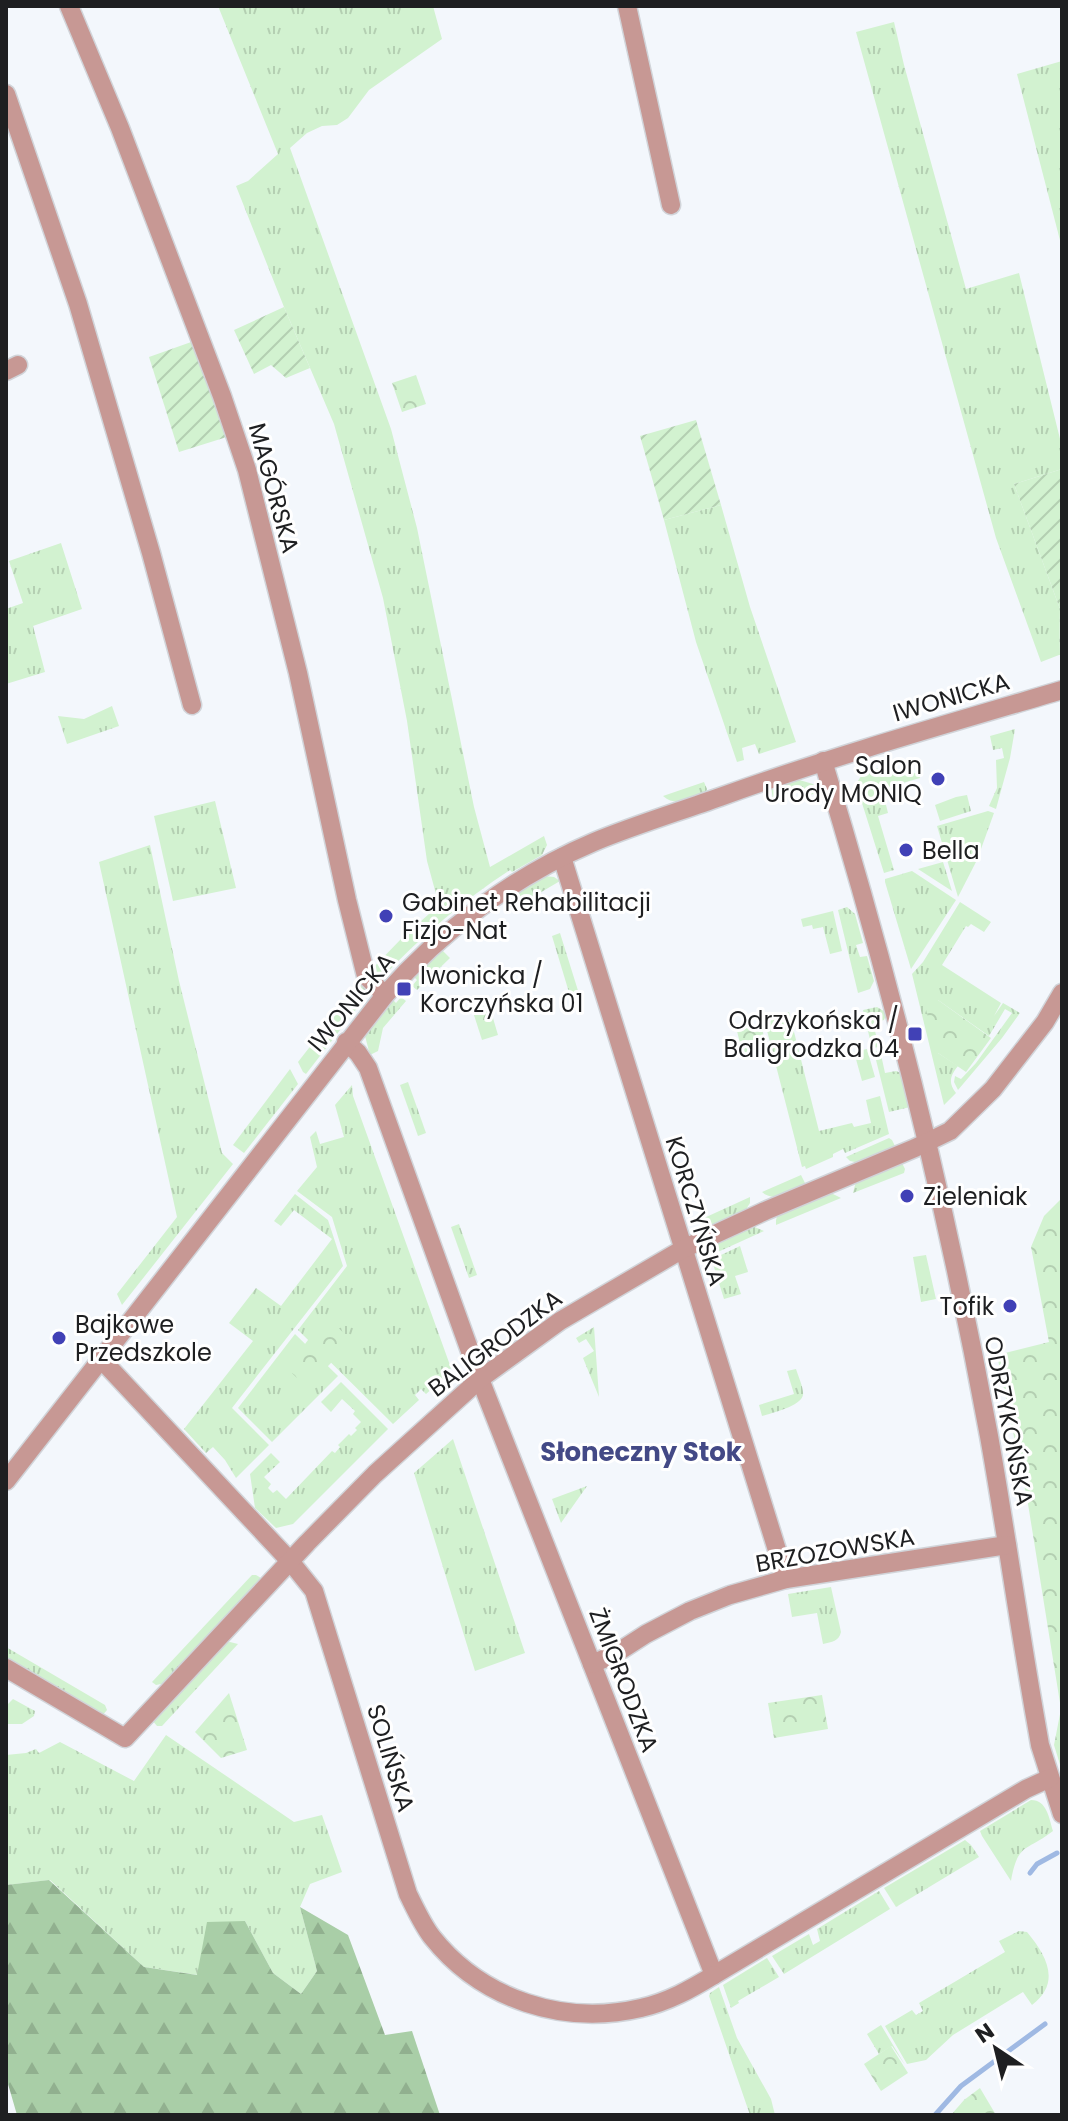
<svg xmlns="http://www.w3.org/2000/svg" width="1068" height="2121" font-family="Poppins,sans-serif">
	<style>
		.grass { fill: url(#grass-tufts) }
		.forest { fill: url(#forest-firs) }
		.park { fill: url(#park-crowns) }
		.garden { fill: url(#garden-furrows) }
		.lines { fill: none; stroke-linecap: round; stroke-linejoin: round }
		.stream { stroke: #9fb9e3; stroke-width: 5 }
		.minor-casing { stroke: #d1d4d9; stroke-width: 21 }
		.minor { stroke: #c79894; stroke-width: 18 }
		.poi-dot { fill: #4141b6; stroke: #fff; stroke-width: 3 }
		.labels { text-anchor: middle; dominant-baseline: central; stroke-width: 6; stroke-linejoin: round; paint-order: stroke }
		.street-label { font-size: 24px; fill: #1e1f21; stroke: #fff }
		.poi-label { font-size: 24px; fill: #1e1f21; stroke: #fff; text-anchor: start }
		.neighbourhood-label { font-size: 26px; font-weight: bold; fill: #434986; stroke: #fff }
	</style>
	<defs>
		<pattern id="grass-tufts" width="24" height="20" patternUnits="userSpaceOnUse" patternTransform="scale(2)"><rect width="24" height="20" fill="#d2f2d0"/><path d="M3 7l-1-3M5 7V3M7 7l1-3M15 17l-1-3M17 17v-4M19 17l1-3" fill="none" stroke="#b4cfb2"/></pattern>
		<pattern id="forest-firs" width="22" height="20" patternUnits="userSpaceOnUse" patternTransform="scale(2)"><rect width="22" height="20" fill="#a9cea7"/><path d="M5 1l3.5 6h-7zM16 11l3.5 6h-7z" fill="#91b08f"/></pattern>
		<pattern id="park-crowns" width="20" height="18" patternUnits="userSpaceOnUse" patternTransform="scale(2)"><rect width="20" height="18" fill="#d2f2d0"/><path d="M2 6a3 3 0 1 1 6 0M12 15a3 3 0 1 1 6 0" fill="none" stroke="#b4cfb2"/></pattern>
		<pattern id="garden-furrows" width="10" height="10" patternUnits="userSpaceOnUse" patternTransform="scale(2)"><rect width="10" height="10" fill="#d2f2d0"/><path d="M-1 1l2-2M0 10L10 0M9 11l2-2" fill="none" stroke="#b4cfb2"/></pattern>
	</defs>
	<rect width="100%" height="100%" fill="#f3f7fc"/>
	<g class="grass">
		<path d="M218,6H433L442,39L369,90L348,118L337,125L322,126L307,133L290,148L391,429L417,528L474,807L490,867L544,836L547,845L542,855L512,872L510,870C464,900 420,937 382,978L377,977L371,970L402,938L439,905L427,861L407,721L383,598L334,424L284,307L236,186L248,181L278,154Z"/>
		<path d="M894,22L904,65L966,289L1019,273L1062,447V469L1014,484L1060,609L1059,655L1041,662L996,538L856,32Z"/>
		<path d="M1062,61V248L1017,74Z"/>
		<path d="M721,505L750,607L796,742L759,754L755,744L742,748L744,760L737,762L696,642L664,520Z"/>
		<path d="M61,543L82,609L33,626L45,672L6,684V609L23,603L9,561Z"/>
		<path d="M112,706L119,726L67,744L58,716L84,719Z"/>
		<path d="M1015,729L1010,758L996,809L989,806L997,788L996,760L1004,758L1002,748L993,750L990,736Z"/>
		<path d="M879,768L907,776L918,772L920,778L882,789L888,813L878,816L894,870L884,873L856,784L863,773Z"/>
		<path d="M796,779L813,784L822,793L806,795L793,792L773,799L771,788Z"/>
		<path d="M704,782L707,789L706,793C690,798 677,808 663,796Z"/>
		<path d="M967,795L971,811L940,821L935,805L956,797Z"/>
		<path d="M215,801L236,888L173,901L154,816Z"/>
		<path d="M988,811L994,813L977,860L958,897L937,826Z"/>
		<path d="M150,845L179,981L222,1153L233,1164L122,1305L117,1294L177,1217L99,862Z"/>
		<path d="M943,862L952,891L918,869Z"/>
		<path d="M912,871L956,900L911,969L885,882V879Z"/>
		<path d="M544,876L554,877L560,881L521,904L516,896L517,893Z"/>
		<path d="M960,902L991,922L984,932L971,924L968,927L966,926L942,965L1001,1003L994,1016L1003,1003L1020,1013L1002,1038L958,1090L954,1082L955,1076L961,1079L976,1063L1012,1013L1005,1009L989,1036L938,1000V1053L958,1066C950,1076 948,1083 956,1093L944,1105L912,974L923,962Z"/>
		<path d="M847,907L855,914L863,943L856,945L860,957L867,956L874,981L870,989L858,993L838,910Z"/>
		<path d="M833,911L842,951L830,954L823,927L813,929L812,925L803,927L801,919Z"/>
		<path d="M560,933L580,997L571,999L552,936Z"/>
		<path d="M443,951L450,958L417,990L412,986L417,980L413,976L437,952Z"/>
		<path d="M359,984L364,986L368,994L306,1074L303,1072L298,1062Z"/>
		<path d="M401,997L406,1001L383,1028L378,1051L370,1055L365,1036L368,1027L392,999L396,1003Z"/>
		<path d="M877,1007L887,1013L884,1020L873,1023L879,1047L872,1048L863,1010Z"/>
		<path d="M789,1012L819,1131L852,1123L854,1127L871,1123L866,1100L880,1096L889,1134L845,1153L843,1149L833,1154V1157L806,1169L805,1166L802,1167L764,1019Z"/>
		<path d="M867,1049L875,1077L862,1081L854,1052Z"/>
		<path d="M880,1050L885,1073L896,1071L901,1073L910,1107L889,1112L874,1052Z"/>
		<path d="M290,1069L298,1084L244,1153L233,1145Z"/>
		<path d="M408,1082L426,1133L418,1136L400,1085Z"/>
		<path d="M352,1085L353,1096L451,1368L441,1381L426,1394L421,1389L415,1395L419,1400L393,1424L298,1330L347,1266L332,1217L297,1191L317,1167L310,1137L316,1131L320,1144L344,1137L335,1105Z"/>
		<path d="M889,1138L892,1140L896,1148L860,1163L850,1161L846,1157Z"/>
		<path d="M901,1161L905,1169L904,1173L853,1193L855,1185L858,1179Z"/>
		<path d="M801,1175L805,1183L803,1186C790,1192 774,1203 762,1192Z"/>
		<path d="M831,1193L841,1198L776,1225V1220L778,1214Z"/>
		<path d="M295,1194L328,1220L343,1266L232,1408L269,1445L236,1478L225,1460L213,1447L206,1453L184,1429L253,1341L229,1323L256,1288L281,1306L332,1239L294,1210L281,1226L274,1221Z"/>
		<path d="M750,1197V1203L745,1211L706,1229L702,1222L704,1218Z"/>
		<path d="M459,1224L477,1275L469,1278L451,1227Z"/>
		<path d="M750,1225L764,1231L720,1251L717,1250L713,1242Z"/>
		<path d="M740,1246L748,1272L735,1276L741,1294L724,1299L713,1264L721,1255Z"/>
		<path d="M926,1255L936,1299L921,1302L913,1257Z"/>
		<path d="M594,1327L599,1397L583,1358L594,1351L586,1339L579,1343L576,1338Z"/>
		<path d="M295,1334L338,1376L272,1442L238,1408Z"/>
		<path d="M796,1369C798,1376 804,1388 803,1395C801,1406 772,1413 762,1416L759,1405L794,1394L787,1371Z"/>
		<path d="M341,1382L388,1429L293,1524L276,1528L255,1508L250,1474L271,1453L280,1462L264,1477L271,1484L268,1488L273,1493L277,1490L286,1499L332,1451L335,1453L340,1447L338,1445L349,1434L351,1436L357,1430L355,1428L361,1422L353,1414L355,1411L342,1399L331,1412L321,1402Z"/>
		<path d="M453,1439L525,1653L475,1671L414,1473Z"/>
		<path d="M587,1486L561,1523L552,1499Z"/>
		<path d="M252,1575H256L261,1578V1582L166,1683L156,1685L152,1682Z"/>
		<path d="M831,1587L841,1632C839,1641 832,1642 823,1644L817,1613L792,1617L788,1594Z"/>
		<path d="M230,1642L238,1644L162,1726H157L152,1720L224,1643Z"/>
		<path d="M6,1647L105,1705L107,1710L102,1716L6,1659Z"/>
		<path d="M13,1699L35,1711L34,1716L22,1724H6V1706Z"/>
		<path d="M166,1735L294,1822L322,1815L342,1872L310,1884L300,1907L317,1971L301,1994L273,1973L245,1921L198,1975L144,1967L50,1880L6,1885V1755L26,1753L36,1749L39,1753L60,1742L134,1781Z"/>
		<path d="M1031,1800C1047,1800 1049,1818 1053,1831C1026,1852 1018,1842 1011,1881L982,1836L980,1831Z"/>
		<path d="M965,1840L971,1845L979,1857L896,1907L884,1888Z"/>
		<path d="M879,1891L890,1909L784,1974L772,1956L809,1934L813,1945L820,1941L817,1929Z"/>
		<path d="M1019,1931L1027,1932C1046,1955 1062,1982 1032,2005L1023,1992L953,2035L926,2060L907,2064L885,2026L912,2010L916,2015L923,2011L919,2003L1005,1952L999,1941Z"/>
		<path d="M767,1958L779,1977L738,2001L739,2003L731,2008L723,1985Z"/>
		<path d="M719,1987L737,2038L771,2099L775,2115H750L709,1996L710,1993Z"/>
		<path d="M881,2025L905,2065L892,2046L879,2054L867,2034Z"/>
	</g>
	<path class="forest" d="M49,1880L144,1967L197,1975L207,1922L245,1921L273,1973L301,1994L317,1971L300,1907L348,1935L385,2035L412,2031L440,2115H17L6,2077V1885Z"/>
	<g class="park">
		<path d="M416,375L426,404L402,412L392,383Z"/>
		<path d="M938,1000L991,1038L966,1072L938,1053L925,1006Z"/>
		<path d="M490,1008L498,1035L482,1040L473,1012Z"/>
		<path d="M761,1024L768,1054L744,1060L737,1031Z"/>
		<path d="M1062,1198V1771L1054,1745L1061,1709L1028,1504L997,1355L1049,1342L1031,1247L1044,1216Z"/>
		<path d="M326,1316L352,1341L307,1388L287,1368Z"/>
		<path d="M229,1693L247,1750L221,1758L195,1732Z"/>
		<path d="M822,1695L828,1729L774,1738L768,1703Z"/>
		<path d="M891,2046L908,2073L881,2091L864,2064Z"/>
		<path d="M980,2088L996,2115H951L964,2100Z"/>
	</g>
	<g class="garden">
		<path d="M284,307L310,368L286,378L271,365L254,374L234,330Z"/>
		<path d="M194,341L230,436L179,452L149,357Z"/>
		<path d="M696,420L721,505L664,520L640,436Z"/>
		<path d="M1062,469V655H1059L1060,609L1014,484Z"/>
	</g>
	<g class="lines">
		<g class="stream">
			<path d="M1030,1873L1037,1864L1057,1853"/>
			<path d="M935,2115L961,2086L1045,2024"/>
		</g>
		<g class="minor-casing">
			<g id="minor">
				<path d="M69,6L120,128L222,396L247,470L298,673L347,900L366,976L385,995"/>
				<path d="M627,6L671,205"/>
				<path d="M6,94L78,304L151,553L192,705"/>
				<path d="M6,371L18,365"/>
				<path d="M823,761C891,982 947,1208 989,1436C1006,1531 1019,1627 1036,1722L1040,1745L1062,1814"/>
				<path d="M562,857L786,1579"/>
				<path d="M346,1042L358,1053L368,1068L480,1379L714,1975L1026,1789L1050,1778"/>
				<path d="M101,1359L290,1561L314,1591L408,1894C415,1908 422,1924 432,1937C482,2000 564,2026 641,2008C668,2002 691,1989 714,1975"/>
				<path d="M6,1481L385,995C442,930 514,876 594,842C635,825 678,812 720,797C833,756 947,724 1062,690"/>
				<path d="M592,1664L615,1654L646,1634L690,1611L730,1595L786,1579L1007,1545"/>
				<path d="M6,1668L125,1738L307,1543L375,1474L480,1379L560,1321L683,1249L765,1211L915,1148L950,1131L993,1089L1045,1022L1062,993"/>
			</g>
		</g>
		<use href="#minor" class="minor"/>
	</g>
	<g class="poi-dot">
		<circle cx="938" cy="779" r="8"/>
		<circle cx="906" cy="850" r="8"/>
		<circle cx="386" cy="916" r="8"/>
		<rect x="396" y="981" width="16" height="16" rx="4"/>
		<rect x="907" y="1026" width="16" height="16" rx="4"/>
		<circle cx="907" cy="1196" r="8"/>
		<circle cx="1010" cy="1306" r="8"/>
		<circle cx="59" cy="1338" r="8"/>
	</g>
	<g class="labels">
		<g class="street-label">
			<text transform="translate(274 488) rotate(75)">MAGÓRSKA</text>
			<text transform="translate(951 697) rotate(-16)">IWONICKA</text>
			<text transform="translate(351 1002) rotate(-50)">IWONICKA</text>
			<text transform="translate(696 1211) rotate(73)">KORCZYŃSKA</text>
			<text transform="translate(495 1343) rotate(-37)">BALIGRODZKA</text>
			<text transform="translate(1009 1421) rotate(79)">ODRZYKOŃSKA</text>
			<text transform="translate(835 1550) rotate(-10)">BRZOZOWSKA</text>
			<text transform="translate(624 1680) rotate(69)">ŻMIGRODZKA</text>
			<text transform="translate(391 1758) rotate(73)">SOLIŃSKA</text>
		</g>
		<g class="poi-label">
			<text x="922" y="765" text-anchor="end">Salon<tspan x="922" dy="28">Urody MONIQ</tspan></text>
			<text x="922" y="850">Bella</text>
			<text x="402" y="902">Gabinet Rehabilitacji<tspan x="402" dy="28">Fizjo-Nat</tspan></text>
			<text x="420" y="975">Iwonicka /<tspan x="420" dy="28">Korczyńska 01</tspan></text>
			<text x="899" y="1020" text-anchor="end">Odrzykońska /<tspan x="899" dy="28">Baligrodzka 04</tspan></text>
			<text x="923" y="1196">Zieleniak</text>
			<text x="994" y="1306" text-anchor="end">Tofik</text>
			<text x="75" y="1324">Bajkowe<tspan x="75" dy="28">Przedszkole</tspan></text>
		</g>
		<g class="neighbourhood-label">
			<text x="641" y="1452">Słoneczny Stok</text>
		</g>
	</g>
	<rect width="1068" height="2121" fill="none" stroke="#1e1f21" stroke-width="16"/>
	<g transform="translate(996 2049) rotate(325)" stroke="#ffffff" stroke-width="6" paint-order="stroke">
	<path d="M0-6L14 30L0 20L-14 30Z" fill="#1e1f21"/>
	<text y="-12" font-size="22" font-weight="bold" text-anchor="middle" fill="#1e1f21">N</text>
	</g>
</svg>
